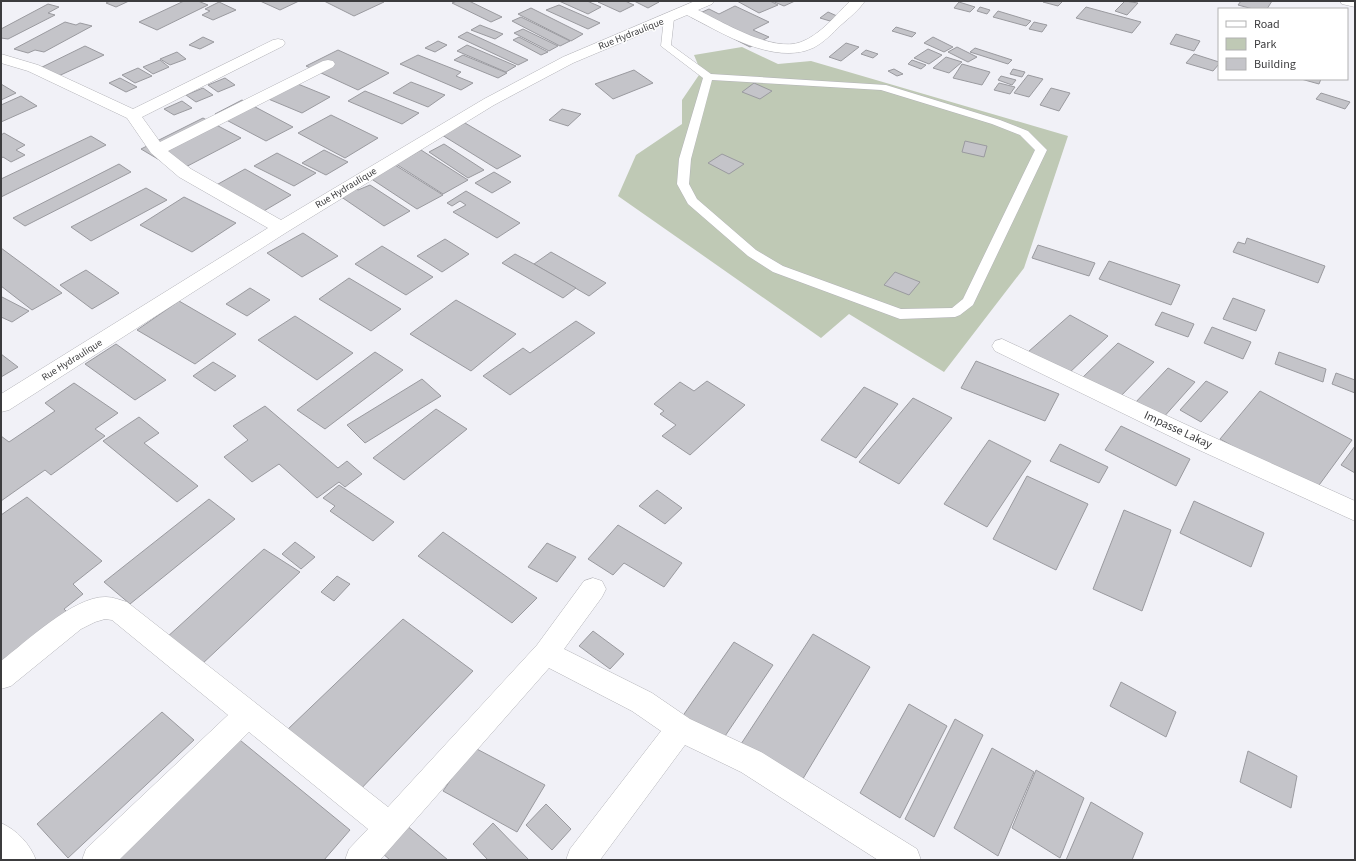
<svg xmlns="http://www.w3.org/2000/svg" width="1356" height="861" font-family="'Source Sans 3',sans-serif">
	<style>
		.green { fill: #bfc9b5 }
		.building { fill: #c4c4c9; stroke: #9a9a9f }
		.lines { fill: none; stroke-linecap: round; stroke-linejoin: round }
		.service-casing { stroke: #b3b3b8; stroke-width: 1 }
		.minor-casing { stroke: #b3b3b8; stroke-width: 1 }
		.service { fill: #fff; fill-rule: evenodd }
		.minor { fill: #fff; fill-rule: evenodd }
		.labels { text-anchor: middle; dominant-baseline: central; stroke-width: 3; stroke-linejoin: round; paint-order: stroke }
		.far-street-label { font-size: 10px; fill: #3c3c3e; stroke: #fff }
		.street-label { font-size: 12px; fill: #3c3c3e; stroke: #fff }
	</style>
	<rect width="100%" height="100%" fill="#f1f1f7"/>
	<path class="green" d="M742,47L778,64L811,61L1068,136L1024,268L944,372L849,314L821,338L618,196L636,155L682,124V100L701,72L694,55Z"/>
	<g class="building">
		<path d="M110,1H129L116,7L106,3Z"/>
		<path d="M184,1H198L208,5L157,30L139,22Z"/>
		<path d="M260,1H299L280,10Z"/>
		<path d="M324,1H382L384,2L354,16Z"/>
		<path d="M457,1H469L502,17L491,22L452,3Z"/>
		<path d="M559,1H587L601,7L588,14Z"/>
		<path d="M600,1H625L634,5L620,12L598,2Z"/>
		<path d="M634,1H657L659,2L648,8Z"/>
		<path d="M737,1H770L778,5L759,13Z"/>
		<path d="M772,1H795L784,6Z"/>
		<path d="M1045,1H1063L1058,6L1043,2Z"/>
		<path d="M1125,1L1138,3L1127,15L1115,11Z"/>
		<path d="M1241,1H1272L1267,9H1253L1238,5Z"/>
		<path d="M219,2L236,10L213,20L202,15L210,11L205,9Z"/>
		<path d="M959,2L975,7L970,12L954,8Z"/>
		<path d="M48,4L59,7L48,13L55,15L8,39L1,38V29Z"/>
		<path d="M559,5L600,23L588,29L546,10Z"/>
		<path d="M735,6L769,22L753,30L769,37L750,47L691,17L709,9L719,14Z"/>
		<path d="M980,7L990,10L987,14L977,11Z"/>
		<path d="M1086,7L1141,22L1132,33L1076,18Z"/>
		<path d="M531,8L583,34L571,41L518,14Z"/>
		<path d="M998,11L1031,21L1026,26L993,17Z"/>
		<path d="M828,12L837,16L830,21L820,18Z"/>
		<path d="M521,17L570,41L560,46L512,21Z"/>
		<path d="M65,22L76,25L80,23L92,26L44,52L35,50L28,53L14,49Z"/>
		<path d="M1034,22L1047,25L1042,32L1029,29Z"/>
		<path d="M480,25L503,34L495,39L471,30Z"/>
		<path d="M896,27L916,33L912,37L892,31Z"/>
		<path d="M523,29L558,46L549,51L514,33Z"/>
		<path d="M467,32L528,60L518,65L458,37Z"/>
		<path d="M1176,34L1200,41L1194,51L1170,44Z"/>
		<path d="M203,37L214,42L200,49L189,45Z"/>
		<path d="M519,37L548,52L541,55L513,40Z"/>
		<path d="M933,37L953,47L944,52L924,43Z"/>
		<path d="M438,41L447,45L435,52L425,48Z"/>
		<path d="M846,43L859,47L841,61L829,57Z"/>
		<path d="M467,45L516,66L506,72L457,51Z"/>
		<path d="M85,46L104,55L52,79L34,71Z"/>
		<path d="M957,47L977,57L968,62L948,52Z"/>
		<path d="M975,48L1012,60L1008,64L970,52Z"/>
		<path d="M928,49L942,55L929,64L914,58Z"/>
		<path d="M338,50L389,73L358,90L306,66Z"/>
		<path d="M866,50L878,54L873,58L861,54Z"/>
		<path d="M177,52L186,59L170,65L160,59Z"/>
		<path d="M1194,54L1219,62V64L1213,71L1186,63Z"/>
		<path d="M418,55L461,72L456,76L473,83L461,90L400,64Z"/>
		<path d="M463,55L507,73L498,78L454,60Z"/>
		<path d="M946,57L962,62L949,73L933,68Z"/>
		<path d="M160,60L169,67L153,74L143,67Z"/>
		<path d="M912,60L926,65L921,69L908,64Z"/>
		<path d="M962,64L990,72L982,85L953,78Z"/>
		<path d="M138,68L152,76L135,83L122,75Z"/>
		<path d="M894,69L903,74L897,76L888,71Z"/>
		<path d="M1013,69L1025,72L1022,77L1010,74Z"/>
		<path d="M634,70L653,83L613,99L595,84Z"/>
		<path d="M1028,75L1043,79L1029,97L1014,93Z"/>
		<path d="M1001,76L1016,80L1012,85L998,80Z"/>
		<path d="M120,78L137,87L126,92L109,83Z"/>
		<path d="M225,78L235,85L218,92L208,85Z"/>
		<path d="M1301,79H1321L1319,84Z"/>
		<path d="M293,82L330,97L302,113L266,98Z"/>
		<path d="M411,82L445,95L428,107L393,93Z"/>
		<path d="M754,83L772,91L760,99L742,92Z"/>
		<path d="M999,83L1015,87L1010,94L994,90Z"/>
		<path d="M1,84L16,93L1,100Z"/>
		<path d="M203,88L213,95L196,102L186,95Z"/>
		<path d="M1051,88L1070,93L1059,111L1040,105Z"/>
		<path d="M365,91L419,113L402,124L348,101Z"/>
		<path d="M1321,93L1350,102L1345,109L1316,99Z"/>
		<path d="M21,96L37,106L1,122V105Z"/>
		<path d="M242,100L293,127L266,141L215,114Z"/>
		<path d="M182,101L192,108L174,115L164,109Z"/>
		<path d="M562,109L581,114L568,126L549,120Z"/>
		<path d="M331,115L378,138L345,158L298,133Z"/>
		<path d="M203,118L241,138L178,171L141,149Z"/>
		<path d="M465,123L521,156L497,169L442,135Z"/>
		<path d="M4,133L25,145L16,150L25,155L11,162L3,157L1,158V135Z"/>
		<path d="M91,136L106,145L1,197V179Z"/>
		<path d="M965,141L987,146L984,157L962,152Z"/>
		<path d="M444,144L484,170L468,178L429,152Z"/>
		<path d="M324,150L348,162L326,175L302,163Z"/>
		<path d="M421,150L468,180L443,194L396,164Z"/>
		<path d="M277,153L316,173L294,186L254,166Z"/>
		<path d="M722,154L744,164L729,174L708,163Z"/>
		<path d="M119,164L131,172L25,226L13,218Z"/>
		<path d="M395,165L443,195L417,209L370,178Z"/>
		<path d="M245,169L291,195L257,215L211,188Z"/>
		<path d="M494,172L511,182L492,193L475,183Z"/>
		<path d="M370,185L410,211L384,226L337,194L352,186L358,190Z"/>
		<path d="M146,188L167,200L91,241L71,227Z"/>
		<path d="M466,191L520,223L497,238L453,212L466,205L460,201L452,206L447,203Z"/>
		<path d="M184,197L236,223L192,252L140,225Z"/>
		<path d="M303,233L338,256L302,277L267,253Z"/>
		<path d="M1247,238L1325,266L1318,283L1233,252L1238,242L1245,244Z"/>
		<path d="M445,239L469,254L442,272L417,256Z"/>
		<path d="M1038,245L1095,263L1089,276L1032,258Z"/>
		<path d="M382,246L433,277L406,295L355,264Z"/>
		<path d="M1,248L62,293L32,310L1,286Z"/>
		<path d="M551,252L606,283L589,296L534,264Z"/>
		<path d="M515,254L534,264L576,288L563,298L502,263Z"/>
		<path d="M1109,261L1180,285L1171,305L1099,279Z"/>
		<path d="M86,270L119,293L92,309L60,285Z"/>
		<path d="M895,272L920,282L909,295L884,285Z"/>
		<path d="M349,278L401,309L371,331L319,299Z"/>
		<path d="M250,288L270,300L247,316L226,304Z"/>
		<path d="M2,297L29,311L12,322L1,317V298Z"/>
		<path d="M1233,298L1265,310L1256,331L1223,319Z"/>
		<path d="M456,300L516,334L471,371L410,334Z"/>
		<path d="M179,301L236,334L195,364L137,330Z"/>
		<path d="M1162,312L1194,324L1188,337L1155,325Z"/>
		<path d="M1070,315L1108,336L1067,375L1028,352Z"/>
		<path d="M295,316L353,353L317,380L258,340Z"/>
		<path d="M576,321L595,333L510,395L483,376L523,348L530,353Z"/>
		<path d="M1212,327L1251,342L1243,359L1204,343Z"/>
		<path d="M1118,343L1154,362L1117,400L1081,379Z"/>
		<path d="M116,344L166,380L135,400L85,364Z"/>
		<path d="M375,352L403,370L325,429L297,410Z"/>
		<path d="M1279,352L1326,369L1323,382L1275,364Z"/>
		<path d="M1,354L18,367L1,377Z"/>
		<path d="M976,361L1059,394L1045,421L961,388Z"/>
		<path d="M213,362L236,376L215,391L193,376Z"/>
		<path d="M1168,368L1195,382L1162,419L1134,404Z"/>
		<path d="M1336,373L1355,380V393L1332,384Z"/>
		<path d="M422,379L441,396L365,443L347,425Z"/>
		<path d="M707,381L745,405L690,455L662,436L676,425L660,414L664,411L654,404L680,382L694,391Z"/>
		<path d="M1206,381L1228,392L1201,422L1180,410Z"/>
		<path d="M74,383L118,413L95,429L105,436L51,475L45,470L1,501V436L9,442L55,411L45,403Z"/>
		<path d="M864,387L898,404L856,458L821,440Z"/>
		<path d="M1260,391L1352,440L1314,492L1220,439Z"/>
		<path d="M913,398L952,418L899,484L859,462Z"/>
		<path d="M265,406L338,468L347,461L362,474L345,487L339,482L317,498L279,464L252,482L224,457L248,440L233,426Z"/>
		<path d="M436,409L467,429L404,480L373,458Z"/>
		<path d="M139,417L159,433L144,443L198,486L177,502L103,441Z"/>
		<path d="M1121,426L1190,459L1176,486L1105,450Z"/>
		<path d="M989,440L1031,461L987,527L944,504Z"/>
		<path d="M1060,444L1108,467L1099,483L1050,461Z"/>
		<path d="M1355,446V473L1341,465Z"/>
		<path d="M1027,476L1088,504L1056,570L993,539Z"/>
		<path d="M339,485L394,522L373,541L330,511L335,506L323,498Z"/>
		<path d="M657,490L682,508L665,524L639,506Z"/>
		<path d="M27,497L102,561L73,584L83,594L64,609L67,612L1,664V515Z"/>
		<path d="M209,499L235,519L130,604L104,582Z"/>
		<path d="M1194,501L1264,533L1251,567L1180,533Z"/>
		<path d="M1124,510L1171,530L1142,611L1093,589Z"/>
		<path d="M618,525L682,563L664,587L624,563L613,575L588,559Z"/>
		<path d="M443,532L537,598L512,623L418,556Z"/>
		<path d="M295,542L315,557L301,569L282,554Z"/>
		<path d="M547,543L576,557L557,582L528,567Z"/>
		<path d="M264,549L300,572L201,665L166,638Z"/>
		<path d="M337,576L350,584L334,601L321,592Z"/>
		<path d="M403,619L473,671L357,793L287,730Z"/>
		<path d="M593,631L624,654L610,669L579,646Z"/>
		<path d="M813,634L870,667L801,782L741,744Z"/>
		<path d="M734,642L773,665L721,742L682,717Z"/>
		<path d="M1121,682L1176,712L1166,737L1110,706Z"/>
		<path d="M909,704L947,726L900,818L860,793Z"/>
		<path d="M162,712L194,740L68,858L37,824Z"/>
		<path d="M955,719L983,735L934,837L905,819Z"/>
		<path d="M235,736L350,830L324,860H109Z"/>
		<path d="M473,747L545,785L517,832L443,791Z"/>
		<path d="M992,748L1034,772L998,856L954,828Z"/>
		<path d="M1248,751L1297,776L1291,808L1240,782Z"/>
		<path d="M1036,770L1084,798L1060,858L1012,828Z"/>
		<path d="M1091,802L1143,833L1132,860H1066Z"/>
		<path d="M546,804L571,829L552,850L526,825Z"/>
		<path d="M493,823L529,860H488L473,844Z"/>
		<path d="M406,825L448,860H390L382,853Z"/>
	</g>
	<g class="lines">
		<g class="service-casing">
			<path id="service" d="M669,15L674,18L671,45L711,74L886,85L1000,120L1028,131L1047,150L973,305L960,315L955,317L900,319L773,272L748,256L688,204L677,184L679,159L703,78L661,46L664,18ZM712,80L881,90L992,124L1020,135L1035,150L963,299L952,308L901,309L783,266L756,250L697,199L689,184L691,159Z"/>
		</g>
		<g class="minor-casing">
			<g id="minor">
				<path d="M695,1H714L712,4L698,10C723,22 773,53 801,42C820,35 836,15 850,1H865C859,10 849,18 841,25C833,33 823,43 813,48C774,66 720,32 687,15L573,63L494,105L287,232L9,410L1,412V394L268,228L179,177L151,153L127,118L28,71L1,63V54L38,65L133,109L273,40L278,39L283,40L285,43L283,46L142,117L160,142L323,61L328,60L333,61L335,64L333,67L168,151L191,169L281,220L484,99L563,57Z"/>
				<path d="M1340,1H1355V7L1342,4Z"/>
				<path d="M1002,339L1204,433L1355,501V521L1188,445L995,351L992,346L995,341Z"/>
				<path d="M593,578L602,581L606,589L602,597L564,649L652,693L690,719L761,752L917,849L921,860H878L741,772L685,745L600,860H566L570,849L661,731L632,711L549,668L380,860H345L349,849L368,829L249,732L119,860H82L86,849L228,715L112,620L105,619L95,622L81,629L11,686L1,689V661C26,642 74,596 106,597C113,597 120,600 127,602L388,807L537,645L584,581Z"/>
				<path d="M1,823C17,830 30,844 36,860H1Z"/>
			</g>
		</g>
		<use href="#service" class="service"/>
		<use href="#minor" class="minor"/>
	</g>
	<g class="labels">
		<g class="far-street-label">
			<text transform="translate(631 34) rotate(-22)">Rue Hydraulique</text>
			<text transform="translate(346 188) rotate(-31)">Rue Hydraulique</text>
			<text transform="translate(72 360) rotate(-32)">Rue Hydraulique</text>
		</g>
		<g class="street-label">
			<text transform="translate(1178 430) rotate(25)">Impasse Lakay</text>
		</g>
	</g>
	<rect width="1356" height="861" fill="none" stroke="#3c3c3e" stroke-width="4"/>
	<rect x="1218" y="8" width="130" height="72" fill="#ffffff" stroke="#b1b1b2"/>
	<rect x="1226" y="21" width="20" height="6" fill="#ffffff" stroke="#b1b1b2"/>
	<text x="1254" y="28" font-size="12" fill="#3c3c3e">Road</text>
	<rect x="1226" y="38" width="20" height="12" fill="#bfc9b5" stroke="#b1b1b2"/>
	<text x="1254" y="48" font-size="12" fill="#3c3c3e">Park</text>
	<rect x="1226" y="58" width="20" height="12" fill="#c4c4c9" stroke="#b1b1b2"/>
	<text x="1254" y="68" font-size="12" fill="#3c3c3e">Building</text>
</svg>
